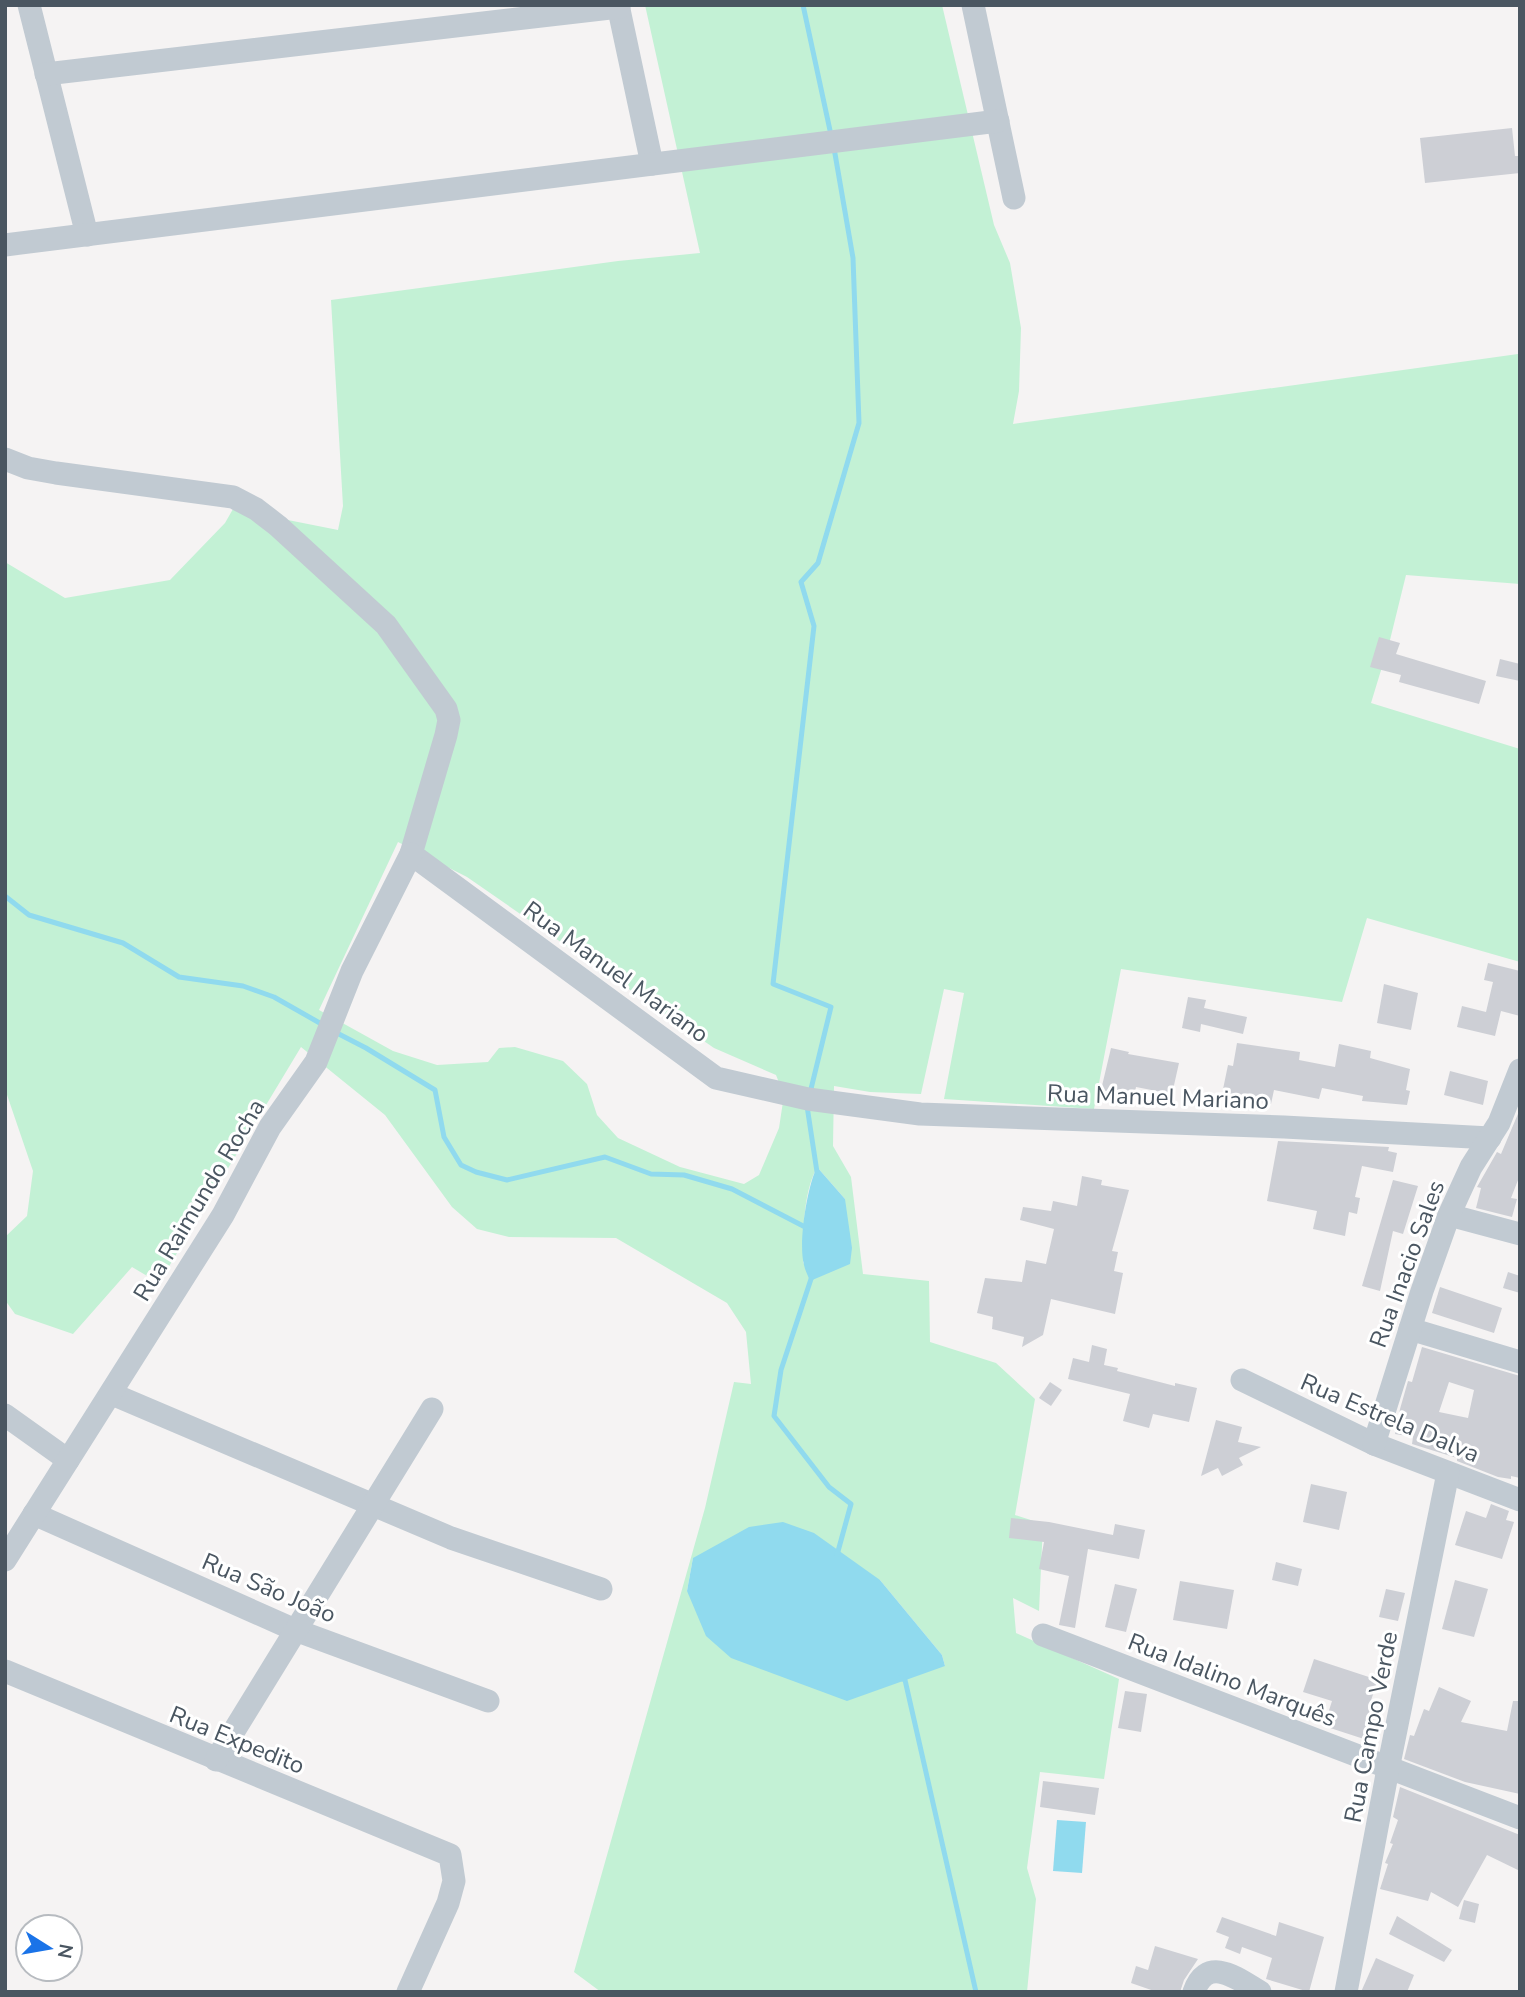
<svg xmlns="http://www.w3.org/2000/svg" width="1525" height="1997" font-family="'Nunito Sans',sans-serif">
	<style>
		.green { fill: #c3f1d5; fill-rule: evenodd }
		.water { fill: #90daee }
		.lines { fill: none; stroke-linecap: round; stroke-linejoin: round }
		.stream { stroke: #90daee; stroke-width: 5 }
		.building { fill: #cdcfd5; fill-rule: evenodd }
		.street { stroke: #c1cad2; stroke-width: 23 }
		.labels { text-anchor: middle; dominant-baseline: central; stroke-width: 6; stroke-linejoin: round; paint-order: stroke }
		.street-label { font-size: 24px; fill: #4a5661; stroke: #fff }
	</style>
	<rect width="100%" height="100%" fill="#f5f3f3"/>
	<path class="green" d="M645,5H942L994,225L1010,263L1021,328L1019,391L1013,424L1518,354L1520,220V584L1406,575L1389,644L1371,703L1520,749V962L1367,918L1342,1002L1121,969L1094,1109L944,1099L964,993L944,989L921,1094L870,1092L834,1086L833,1146L851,1177L863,1274L929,1281L930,1342L996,1363L1035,1399L1015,1515L1043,1524L1039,1611L1013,1598L1016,1633L1119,1679L1104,1779L1040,1772L1027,1868L1036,1899L1027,1992H601L574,1972L705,1508L734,1382L751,1384L746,1332L727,1303L616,1238L509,1237L477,1229L452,1207L385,1115L301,1047L159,1283L132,1267L73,1334L15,1314L5,1300V1237L27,1216L33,1171L5,1089V562L65,598L170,580L225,523L233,509L338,530L343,506L331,300L618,261L700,253ZM398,842L467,877L714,1048L776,1075L784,1095L779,1128L759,1175L744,1184L680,1167L618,1138L597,1115L587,1084L563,1061L515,1047L499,1048L488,1062L437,1065L393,1051L319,1010ZM817,1167L845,1199L803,1264C804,1232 802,1196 817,1167ZM693,1558L880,1580L942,1655L945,1666L687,1591Z"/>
	<g class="water">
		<path d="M817,1167L845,1199L852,1248L850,1264L810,1281C808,1276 805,1270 804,1265C798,1244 807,1187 817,1167Z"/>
		<path d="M783,1522L814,1533L880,1580L942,1655L945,1666L847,1701L731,1658L706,1636L687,1591L693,1558L749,1527Z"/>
		<path d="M1057,1820L1086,1822L1082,1873L1053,1871Z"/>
	</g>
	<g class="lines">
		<g class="stream">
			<path d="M803,5L831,135"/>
			<path d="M5,896L29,915L123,943L179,977L243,986L274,997L325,1026"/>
			<path d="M333,1031L366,1048L435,1090L444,1137L461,1165L476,1172L507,1180L605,1157L651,1174L684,1175L732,1189L807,1228"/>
			<path d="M810,1093L831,1007L773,984L814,626L801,582L818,563L859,423L853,258L834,148"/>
			<path d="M807,1106L817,1172"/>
			<path d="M812,1276L781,1370L774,1416L829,1487L851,1504L837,1555"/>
			<path d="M899,1678L905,1680L976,1992"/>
		</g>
	</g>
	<g class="building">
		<path d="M1512,128L1515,156H1520V173L1425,183L1420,138Z"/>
		<path d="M1379,637L1400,643L1396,654L1486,681L1479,704L1399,682L1401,675L1370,667Z"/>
		<path d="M1500,659L1520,664V681L1496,676Z"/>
		<path d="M1488,963L1520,971V1016L1501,1011L1495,1036L1457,1027L1462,1006L1486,1012L1493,982L1484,980Z"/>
		<path d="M1384,984L1418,993L1411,1030L1377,1023Z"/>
		<path d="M1188,997L1206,1000L1204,1008L1247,1017L1243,1034L1201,1024L1200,1032L1182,1028Z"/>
		<path d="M1237,1043L1300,1052L1299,1060L1335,1067L1339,1044L1371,1051L1370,1058L1410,1069L1406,1090L1410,1091L1407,1105L1362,1101L1363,1096L1322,1088L1319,1099L1274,1090L1271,1104L1222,1094L1228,1065L1233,1066Z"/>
		<path d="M1111,1048L1129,1052L1128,1054L1179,1063L1172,1094L1136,1087L1134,1097L1101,1090Z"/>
		<path d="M1450,1071L1488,1081L1483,1105L1444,1095Z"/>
		<path d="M1520,1109V1175L1511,1198L1517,1199L1512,1217L1476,1208L1481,1188L1477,1187L1497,1152L1501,1154Z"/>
		<path d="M1278,1141L1389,1147L1388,1151L1397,1153L1393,1172L1362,1166L1355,1197L1360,1198L1357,1214L1349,1212L1345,1236L1313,1229L1317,1211L1267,1201Z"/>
		<path d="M1082,1176L1102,1180L1101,1185L1129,1190L1112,1251L1118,1252L1114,1271L1123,1273L1115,1314L1051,1299L1043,1335L1022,1347L1024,1337L992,1329L993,1317L977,1313L985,1278L1022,1282L1026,1260L1046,1264L1054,1229L1020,1220L1023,1207L1051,1211L1053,1201L1077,1206Z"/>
		<path d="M1393,1180L1418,1186L1403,1234L1393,1231L1380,1291L1362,1286Z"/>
		<path d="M1508,1272L1520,1276V1293L1503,1288Z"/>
		<path d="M1440,1287L1502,1308L1494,1333L1432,1313Z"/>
		<path d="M1092,1345L1107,1349L1104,1365L1118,1368L1117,1371L1175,1386V1383L1197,1388L1189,1422L1153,1414L1149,1428L1123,1421L1130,1394L1068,1379L1073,1358L1089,1362Z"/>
		<path d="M1422,1347L1520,1376V1478L1511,1476V1479L1498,1477L1457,1461V1458L1412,1444L1413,1437L1395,1434L1400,1409L1408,1381L1412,1382ZM1449,1382L1474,1390L1468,1418L1439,1412Z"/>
		<path d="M1050,1382L1062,1390L1051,1406L1039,1398Z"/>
		<path d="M1216,1420L1242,1427L1238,1442L1261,1447L1239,1458L1243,1465L1222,1476L1218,1468L1201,1476Z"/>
		<path d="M1311,1484L1347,1492L1339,1530L1303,1522Z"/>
		<path d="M1491,1504L1509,1511L1506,1520L1514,1522L1502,1559L1455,1545L1466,1511L1486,1518Z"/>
		<path d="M1011,1518L1049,1522L1113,1535L1115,1524L1145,1530L1139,1559L1088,1549L1075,1628L1059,1625L1069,1576L1039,1569L1044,1542L1009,1538Z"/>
		<path d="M1276,1562L1302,1569L1298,1586L1272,1580Z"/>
		<path d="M1455,1580L1488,1589L1474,1637L1442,1629Z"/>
		<path d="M1180,1581L1234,1590L1227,1629L1173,1620Z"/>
		<path d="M1115,1584L1137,1589L1126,1632L1105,1627Z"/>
		<path d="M1386,1589L1405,1593L1398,1621L1379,1617Z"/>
		<path d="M1314,1659L1378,1680L1368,1709L1376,1712L1367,1740L1324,1726L1332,1701L1303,1692Z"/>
		<path d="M1439,1687L1471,1701L1461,1722L1507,1731L1513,1701H1520V1794L1465,1782L1404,1759L1410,1735L1414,1736L1424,1709L1429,1711Z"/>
		<path d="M1125,1691L1147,1694L1141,1732L1118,1728Z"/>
		<path d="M1043,1781L1099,1788L1095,1815L1040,1807Z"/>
		<path d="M1400,1787L1520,1835V1871L1487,1855L1458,1907L1431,1892L1428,1901L1380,1889L1388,1864L1385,1863L1393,1844L1390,1843L1398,1820L1393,1817Z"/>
		<path d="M1464,1900L1479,1904L1475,1923L1459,1919Z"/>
		<path d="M1397,1916L1452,1950L1444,1962L1389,1934Z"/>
		<path d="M1222,1917L1276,1936L1279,1922L1324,1937L1309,1992L1266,1979L1272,1958L1242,1947L1240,1954L1225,1948L1229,1937L1216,1932Z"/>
		<path d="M1155,1946L1198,1959L1184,1980L1180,1992H1157L1131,1983L1136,1966L1148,1970Z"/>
		<path d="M1376,1958L1414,1975L1407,1992H1361Z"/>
	</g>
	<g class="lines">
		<g class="street">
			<path d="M29,5L87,235"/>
			<path d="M618,5L652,164"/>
			<path d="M973,5L1014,198"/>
			<path d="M46,74L619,7"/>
			<path d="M5,245L998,121"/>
			<path d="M5,459L28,468L56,473L233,497L256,509L278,526L386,625L446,709L449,720L446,735L411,854L716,1078L808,1099L920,1114L1284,1127L1490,1138"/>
			<path d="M1449,1215L1520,1234"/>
			<path d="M1410,1329L1520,1362"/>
			<path d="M1242,1380L1374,1444L1520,1500"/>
			<path d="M112,1394L451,1538L601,1589"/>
			<path d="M5,1415L68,1460"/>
			<path d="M1374,1444L1422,1291L1449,1215L1471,1167L1499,1123L1520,1070"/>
			<path d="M34,1514L295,1630L488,1701"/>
			<path d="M5,1560L223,1215L270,1127L316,1062L352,971L411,854"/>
			<path d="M1043,1635L1520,1818"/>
			<path d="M5,1671L450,1855L454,1881L448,1903L408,1992"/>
			<path d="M216,1760L432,1409"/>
			<path d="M1194,1992C1207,1954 1238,1979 1260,1992"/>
			<path d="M1346,1992L1388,1769L1448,1473"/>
		</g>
	</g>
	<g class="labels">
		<g class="street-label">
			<text transform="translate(616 972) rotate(36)">Rua Manuel Mariano</text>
			<text transform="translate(1158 1097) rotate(2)">Rua Manuel Mariano</text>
			<text transform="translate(199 1200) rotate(-59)">Rua Raimundo Rocha</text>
			<text transform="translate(1407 1264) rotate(-70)">Rua Inacio Sales</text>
			<text transform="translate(1390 1418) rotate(23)">Rua Estrela Dalva</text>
			<text transform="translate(269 1588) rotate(23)">Rua São João</text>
			<text transform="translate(1232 1680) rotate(21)">Rua Idalino Marquês</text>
			<text transform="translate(1371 1727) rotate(-79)">Rua Campo Verde</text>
			<text transform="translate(237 1740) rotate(22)">Rua Expedito</text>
		</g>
	</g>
	<rect width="1525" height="1997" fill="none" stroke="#4a5661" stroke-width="14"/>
	<g transform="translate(49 1948) rotate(101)"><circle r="33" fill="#ffffff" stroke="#b7bbc0" stroke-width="2"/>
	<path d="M0-5L12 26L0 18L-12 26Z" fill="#1a73e8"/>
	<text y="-10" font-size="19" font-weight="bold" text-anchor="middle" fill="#4a5661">N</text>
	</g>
</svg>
